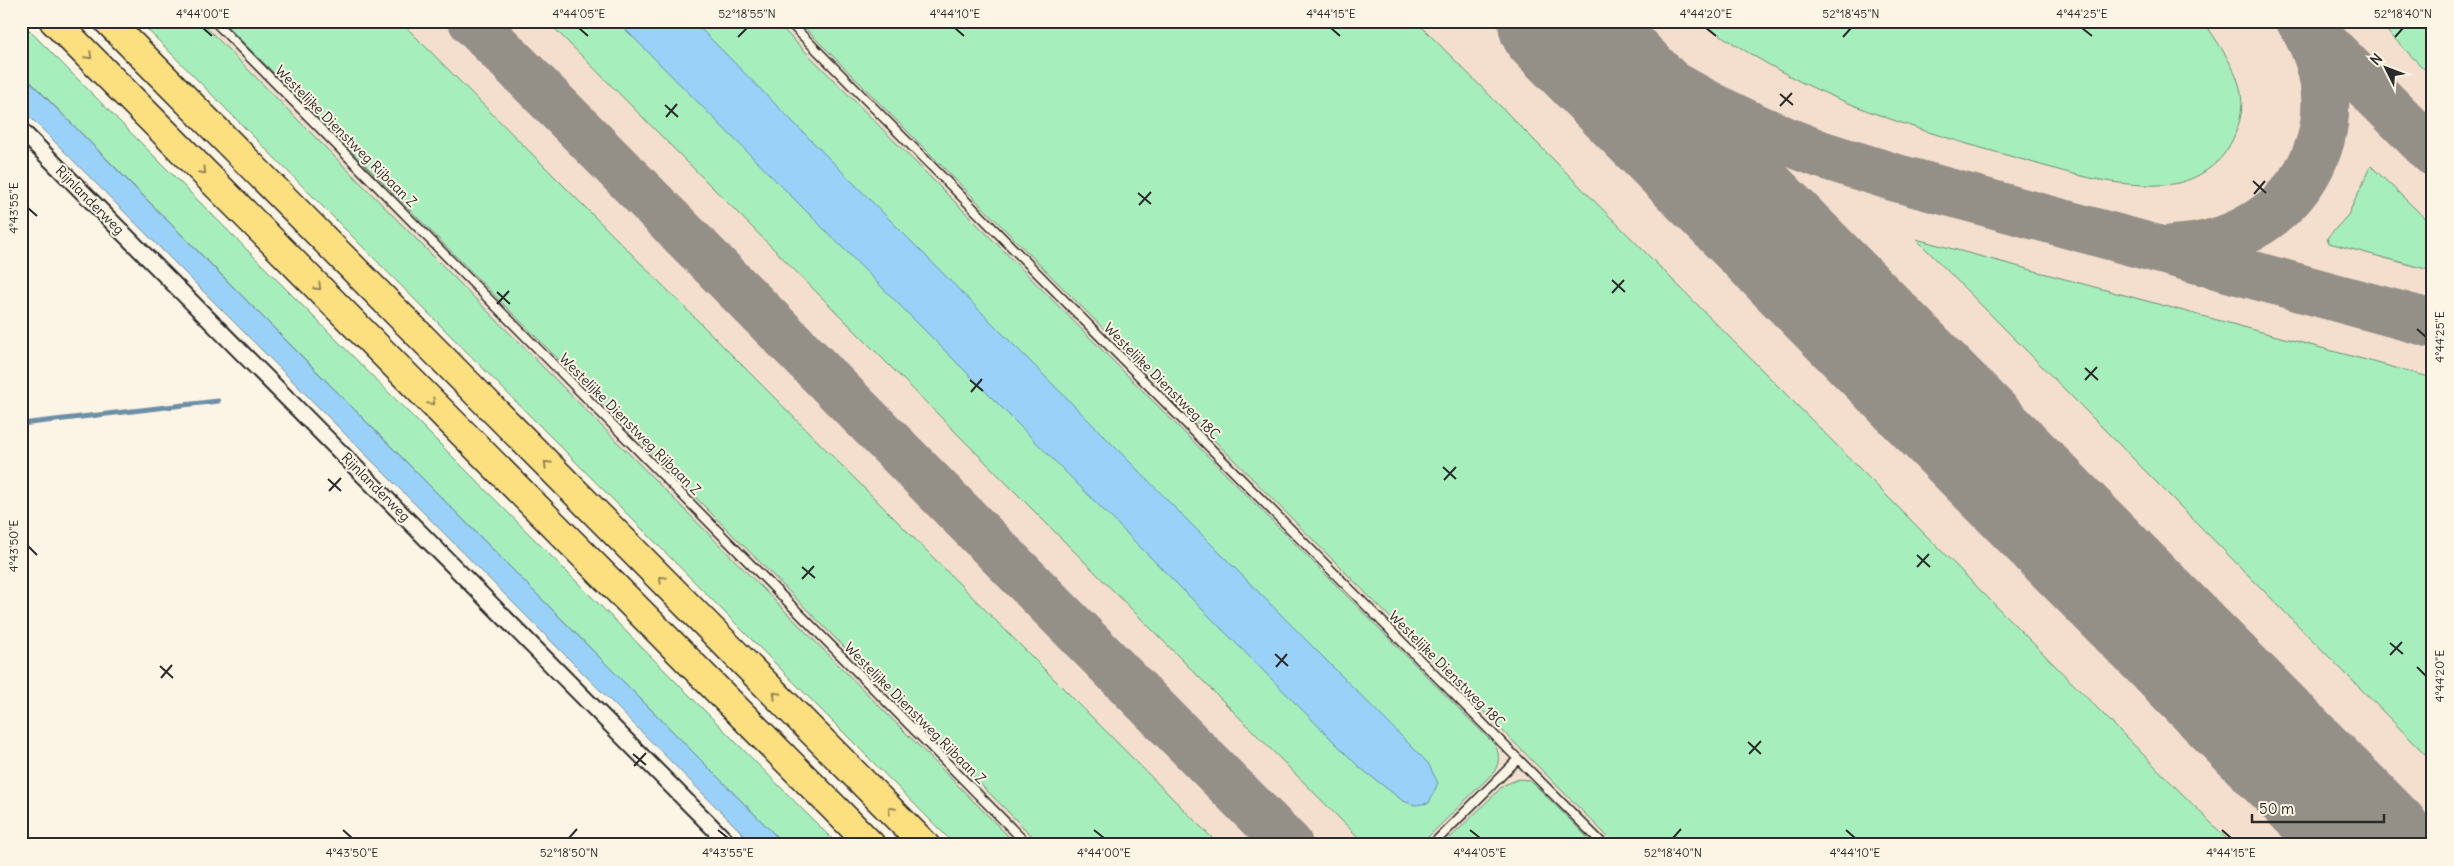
<svg xmlns="http://www.w3.org/2000/svg" width="2454" height="866" font-family="Delius,sans-serif">
	<style>
		.built { fill: #f4dfce }
		.green { fill: #a6efbd; stroke: #688d74 }
		.water { fill: #99d1f8; stroke: #6d8fa6 }
		.lines { fill: none; stroke-linecap: round; stroke-linejoin: round }
		.stream { stroke: #6d8fa6; stroke-width: 5 }
		.taxiway { stroke: #949088; stroke-width: 48 }
		.runway { stroke: #949088; stroke-width: 120 }
		.service-casing { stroke: #2b2b2b; stroke-width: 11 }
		.minor-casing { stroke: #2b2b2b; stroke-width: 19 }
		.motorway-casing { stroke: #2b2b2b; stroke-width: 31 }
		.service { stroke: #fcf5e5; stroke-width: 8 }
		.minor { stroke: #fcf5e5; stroke-width: 15 }
		.motorway { stroke: #fce080; stroke-width: 28 }
		.oneway { stroke: #948656 }
		.ticks { fill: none; stroke: #2b2b2b; stroke-width: 2 }
		.labels { text-anchor: middle; dominant-baseline: central; stroke-width: 4; stroke-linejoin: round; paint-order: stroke }
		.street-label { font-size: 14px; fill: #2b2b2b; stroke: #fcf5e5 }
		.neatline { fill: none; stroke: #2b2b2b; stroke-width: 2 }
		.ticks-label { font-size: 12px; text-anchor: middle; fill: #2b2b2b }
	</style>
	<rect width="100%" height="100%" fill="#fcf5e5"/>
	<filter id="ink" filterUnits="userSpaceOnUse"><feTurbulence type="fractalNoise" baseFrequency=".02" numOctaves="2"/><feDisplacementMap in="SourceGraphic" scale="10" xChannelSelector="R" yChannelSelector="G"/><feConvolveMatrix kernelMatrix="1 2 1 2 8 2 1 2 1" color-interpolation-filters="sRGB"/></filter>
	<g filter="url(#ink)">
		<path class="built" d="M194,21H2433V845H1011Z"/>
		<g class="green">
			<path d="M139,21H200L1017,845H955Z"/>
			<path d="M222,21H400L1219,845H1041Z"/>
			<path d="M547,21H775L1494,744C1500,753 1500,762 1494,772L1420,845H1366Z"/>
			<path d="M798,21H1416L2233,845H1616Z"/>
			<path d="M1699,21H2204C2232,66 2259,95 2228,148C2215,170 2187,185 2161,185C2111,187 2065,172 2017,158C1944,138 1872,116 1803,83C1767,65 1732,43 1699,21Z"/>
			<path d="M2377,21H2433V78Z"/>
			<path d="M21,22L838,845H785L21,72Z"/>
			<path d="M2371,166L2433,226V271L2329,243L2327,238L2348,215Z"/>
			<path d="M1916,239L2433,378V762Z"/>
			<path d="M1519,779L1528,780L1535,785L1595,845H1443L1504,785Z"/>
		</g>
		<g class="water">
			<path d="M617,21H693L1428,763L1438,783L1429,803L1415,805L1403,801L1359,767Z"/>
			<path d="M21,72L48,100L785,845H754L21,108Z"/>
		</g>
		<g class="lines">
			<path class="stream" d="M21,424L218,401"/>
			<g class="taxiway">
				<path d="M472,21L1289,845"/>
				<path d="M1578,21C1651,77 1734,122 1820,154C1844,162 1869,169 1893,177L2433,324"/>
				<path d="M2308,27L2433,152"/>
				<path d="M2172,249C2293,244 2367,128 2300,21"/>
			</g>
			<path class="runway" d="M1558,21L2375,845"/>
			<g class="service-casing">
				<g id="service">
					<path d="M214,21L1028,845"/>
					<path d="M788,21L1518,759L1432,845"/>
					<path d="M1518,759L1604,845"/>
				</g>
			</g>
			<g class="minor-casing">
				<path id="minor" d="M21,130L730,845"/>
			</g>
			<g class="motorway-casing">
				<g id="motorway">
					<path d="M54,21L871,845"/>
					<path d="M108,21L925,845"/>
				</g>
			</g>
			<use href="#service" class="service"/>
			<use href="#minor" class="minor"/>
			<use href="#motorway" class="motorway"/>
		</g>
		<defs><path id="oneway-chevron" d="M-2-3.5L2.5 0L-2 3.5" fill="none" stroke-width="1.6" stroke-linecap="round" stroke-linejoin="round" transform="scale(1.25)"/></defs>
		<g class="oneway">
			<use href="#oneway-chevron" transform="translate(89 56) rotate(45)"/>
			<use href="#oneway-chevron" transform="translate(203 171) rotate(45)"/>
			<use href="#oneway-chevron" transform="translate(318 287) rotate(45)"/>
			<use href="#oneway-chevron" transform="translate(432 402) rotate(45)"/>
			<use href="#oneway-chevron" transform="translate(547 464) rotate(-135)"/>
			<use href="#oneway-chevron" transform="translate(662 579) rotate(-135)"/>
			<use href="#oneway-chevron" transform="translate(776 695) rotate(-135)"/>
			<use href="#oneway-chevron" transform="translate(891 810) rotate(-135)"/>
		</g>
	</g>
	<path class="ticks" d="M203,28L212,36M579,28L588,36M955,28L964,36M1331,28L1340,36M1706,28L1716,36M2082,28L2092,36M738,37L747,28M1843,37L1851,28M2395,37L2403,28M1780,94L1793,105M665,105L678,117M1780,106L1792,93M666,117L677,104M2253,181L2266,193M1138,193L1151,204M2254,194L2265,181M1139,205L1151,192M28,208L37,216M1612,280L1625,292M497,292L510,304M1612,293L1624,280M497,304L509,291M2417,329L2426,337M2085,368L2098,380M970,380L983,391M2085,380L2097,367M971,392L982,379M1443,467L1456,479M328,479L341,491M1444,480L1456,467M329,491L341,478M28,546L37,555M1917,555L1930,567M802,567L815,578M1917,567L1929,554M802,579L814,566M2390,643L2403,654M1275,654L1288,666M2390,655L2402,642M160,666L173,678M1276,667L1287,654M2417,667L2426,676M161,678L172,665M1748,742L1761,754M633,754L646,765M1749,754L1761,741M634,766L646,753M343,830L352,838M718,830L728,838M1094,830L1104,838M1470,830L1480,838M1846,830L1855,838M2222,830L2231,838M569,838L577,829M1673,838L1681,829"/>
	<g class="labels">
		<g class="street-label">
			<text transform="translate(346 136) rotate(45)">Westelijke Dienstweg Rijbaan Z</text>
			<text transform="translate(90 200) rotate(45)">Rijnlanderweg</text>
			<text transform="translate(1162 381) rotate(45)">Westelijke Dienstweg 18C</text>
			<text transform="translate(630 424) rotate(45)">Westelijke Dienstweg Rijbaan Z</text>
			<text transform="translate(376 487) rotate(45)">Rijnlanderweg</text>
			<text transform="translate(1447 669) rotate(45)">Westelijke Dienstweg 18C</text>
			<text transform="translate(915 713) rotate(45)">Westelijke Dienstweg Rijbaan Z</text>
		</g>
	</g>
	<rect width="2454" height="866" fill="none" stroke="#fcf5e5" stroke-width="55"/>
	<g transform="translate(2386 68) rotate(312)" stroke="#fcf5e5" stroke-width="4" paint-order="stroke">
	<path d="M0-4L9 19L0 12L-9 19Z" fill="#2b2b2b"/>
	<text y="-8" font-size="14" font-weight="bold" text-anchor="middle" fill="#2b2b2b">N</text>
	</g>
	<path d="M2252 814v8h132v-8" fill="none" stroke="#2b2b2b" stroke-width="2.5"/>
	<text x="2259" y="814" font-size="15" fill="#2b2b2b" stroke="#fcf5e5" stroke-width="4" paint-order="stroke">50 m</text>
	<rect x="28" y="28" width="2398" height="810" class="neatline"/>
	<g class="ticks-label">
		<text x="203" y="18">4°44'00"E</text>
		<text x="579" y="18">4°44'05"E</text>
		<text x="747" y="18">52°18'55"N</text>
		<text x="955" y="18">4°44'10"E</text>
		<text x="1331" y="18">4°44'15"E</text>
		<text x="1706" y="18">4°44'20"E</text>
		<text x="1851" y="18">52°18'45"N</text>
		<text x="2082" y="18">4°44'25"E</text>
		<text x="2403" y="18">52°18'40"N</text>
		<text transform="translate(14 208) rotate(-90)" y="4">4°43'55"E</text>
		<text transform="translate(2440 337) rotate(-90)" y="4">4°44'25"E</text>
		<text transform="translate(14 546) rotate(-90)" y="4">4°43'50"E</text>
		<text transform="translate(2440 676) rotate(-90)" y="4">4°44'20"E</text>
		<text x="352" y="857">4°43'50"E</text>
		<text x="569" y="857">52°18'50"N</text>
		<text x="728" y="857">4°43'55"E</text>
		<text x="1104" y="857">4°44'00"E</text>
		<text x="1480" y="857">4°44'05"E</text>
		<text x="1673" y="857">52°18'40"N</text>
		<text x="1855" y="857">4°44'10"E</text>
		<text x="2231" y="857">4°44'15"E</text>
	</g>
</svg>
